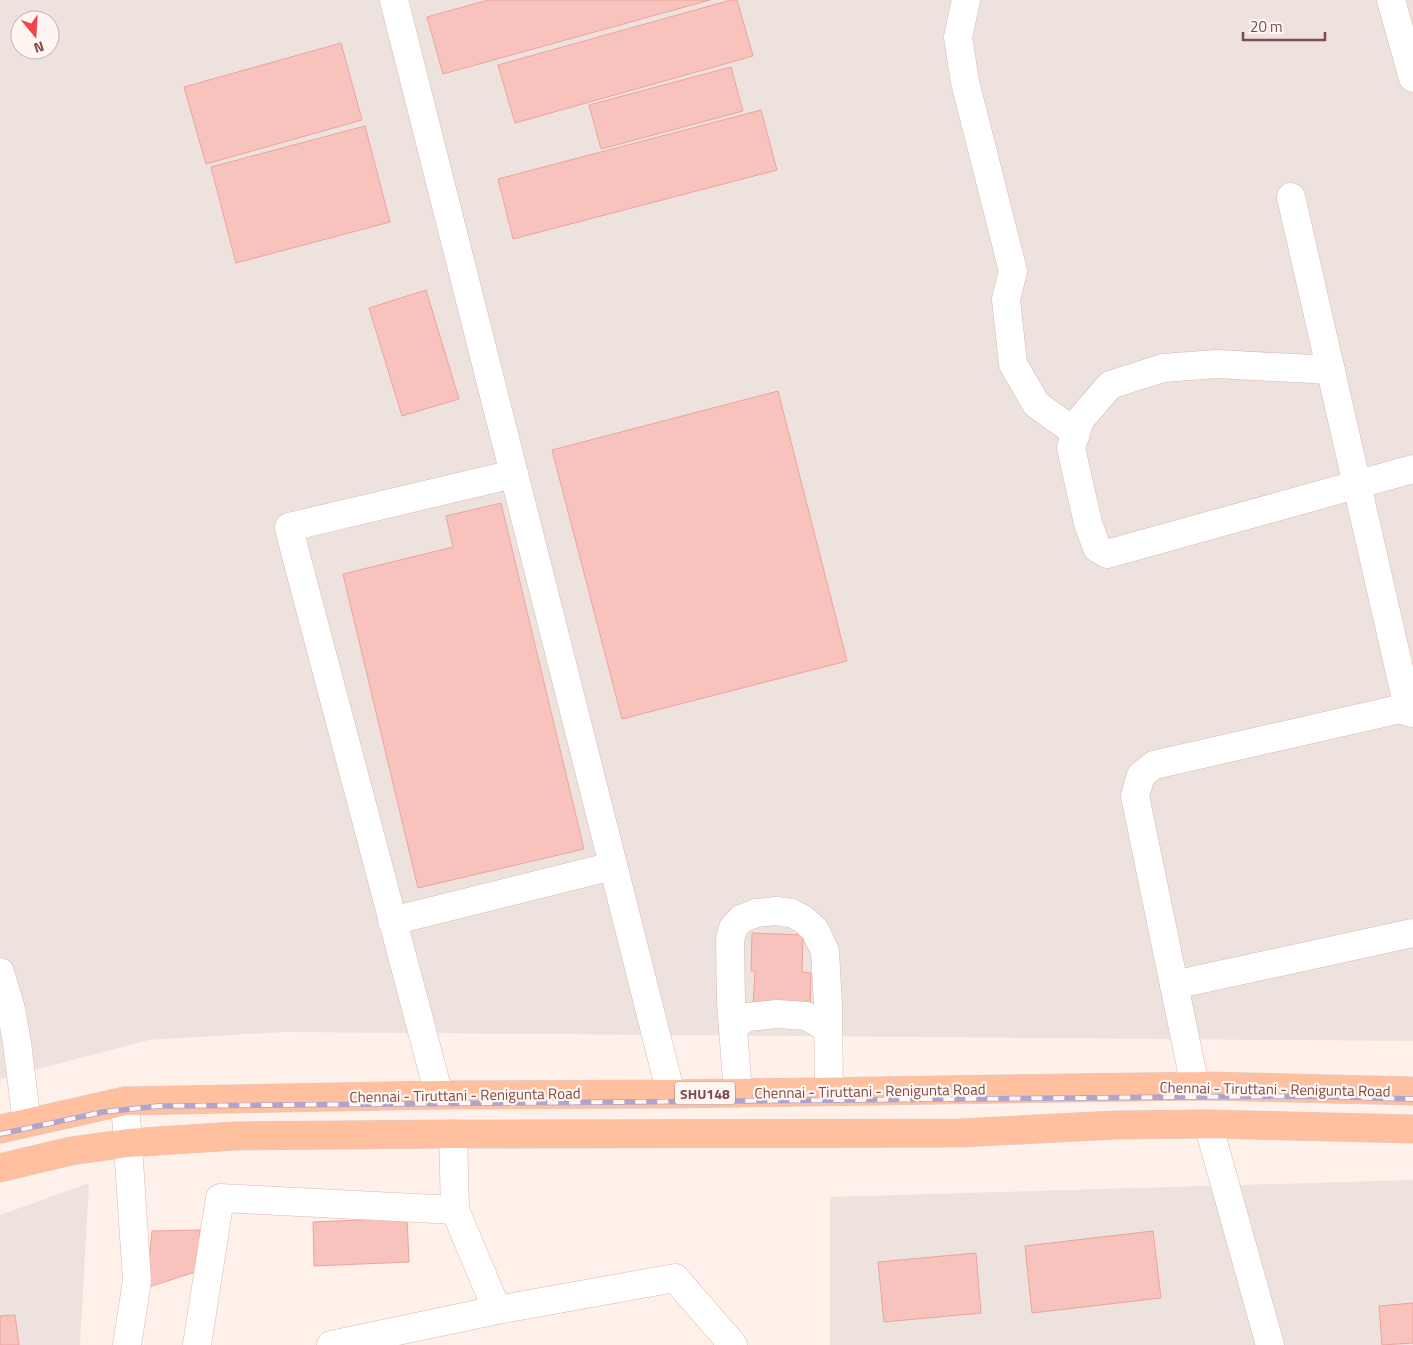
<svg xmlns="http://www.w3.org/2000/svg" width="1413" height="1345" font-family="'Titillium Web',sans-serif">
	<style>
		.industrial { fill: #eee2df; fill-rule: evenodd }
		.building { fill: #f8c3bd; stroke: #eca39c }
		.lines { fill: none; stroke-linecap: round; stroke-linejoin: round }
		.minor-casing { stroke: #d8b8b1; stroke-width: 29 }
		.major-casing { stroke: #dbcdcc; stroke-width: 29 }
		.minor { stroke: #fff; stroke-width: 28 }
		.major { stroke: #ffc0a0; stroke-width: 28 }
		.rail-casing { stroke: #aea4cc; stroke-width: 5.5 }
		.rail { stroke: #fff6f2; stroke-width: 4; stroke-dasharray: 11; stroke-linecap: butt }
		.labels { text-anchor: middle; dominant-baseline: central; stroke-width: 4.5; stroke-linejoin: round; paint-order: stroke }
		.shield { fill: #fff6f2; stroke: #a57f7b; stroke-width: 1 }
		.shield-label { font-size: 14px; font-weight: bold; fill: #7e4c48 }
		.street-label { font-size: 15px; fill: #7e4c48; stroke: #fff6f2 }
	</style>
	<rect width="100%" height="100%" fill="#fff0e9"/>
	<g class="industrial">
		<path d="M0,0H1413V1041L283,1032L149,1040L0,1079ZM20,20H50V50H20Z"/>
		<path d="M1413,1180V1345H830V1197Z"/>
		<path d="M89,1183L80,1345H0V1215Z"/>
	</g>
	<g class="building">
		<path d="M488,0H710L443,74L427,17Z"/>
		<path d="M731,0H737L753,56L515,123L498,65Z"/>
		<path d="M341,43L362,120L206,164L184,87Z"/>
		<path d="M731,67L743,111L601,149L589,105Z"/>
		<path d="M761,110L777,170L513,239L498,179Z"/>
		<path d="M365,126L390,222L236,263L211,167Z"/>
		<path d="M426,290L459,399L402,416L369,308Z"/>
		<path d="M778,391L847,661L622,719L552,450Z"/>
		<path d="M501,503L584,849L418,888L343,574L453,547L446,516Z"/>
		<path d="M752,933L803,935L802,972L811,973L810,1009L753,1007L755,971H751Z"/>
		<path d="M407,1218L409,1262L314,1266L313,1222Z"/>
		<path d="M200,1230L198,1271L146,1288L152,1231Z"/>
		<path d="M1153,1231L1161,1298L1032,1313L1025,1246Z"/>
		<path d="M976,1253L981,1313L884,1322L878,1262Z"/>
		<path d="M1413,1303V1343L1382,1345L1379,1306Z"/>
		<path d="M15,1315L19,1345H0V1316Z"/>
	</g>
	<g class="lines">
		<g class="minor-casing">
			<g id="minor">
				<path d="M394,0L671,1094"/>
				<path d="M966,0L958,37L965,82L1013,271L1006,299L1013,364L1036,404L1076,433"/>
				<path d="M1391,0L1413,78"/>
				<path d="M1291,197L1409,712"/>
				<path d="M1331,370L1217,364L1163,368L1110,385L1080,420L1071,448L1088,523L1097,548L1107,554L1413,469"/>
				<path d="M392,921L613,866"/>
				<path d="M0,972L11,1009L17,1043L27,1123"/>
				<path d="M1174,985L1413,933"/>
				<path d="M733,1026L748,1017L777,1014L806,1016L828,1029"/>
				<path d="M1195,1086L1135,796L1141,775L1154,765L1400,709L1413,713"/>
				<path d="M738,1093L731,1003L730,940L733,928L741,919L756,913L776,911L791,913L803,919L815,930L825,951L828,1005L829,1091"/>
				<path d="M439,1095L294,548L289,527L514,474"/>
				<path d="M125,1101L137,1281L127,1345"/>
				<path d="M1208,1124L1270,1345"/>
				<path d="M453,1134L455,1210L497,1310"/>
				<path d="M197,1345L220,1198L455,1210"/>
				<path d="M331,1345L497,1310L675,1278L733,1345"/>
			</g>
		</g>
		<g class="major-casing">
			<g id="major">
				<path d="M0,1129L125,1101L439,1095L671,1094L1206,1086L1413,1091"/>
				<path d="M0,1168L71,1151L128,1143L235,1136L453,1134L960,1133L1115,1125L1208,1124L1413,1129"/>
			</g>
		</g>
		<use href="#minor" class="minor"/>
		<use href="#major" class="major"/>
		<g class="rail-casing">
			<path id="rail" d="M0,1134L103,1112L159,1106L1302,1096L1413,1099"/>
		</g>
		<use href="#rail" class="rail"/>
	</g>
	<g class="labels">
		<rect class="shield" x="675" y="1081.5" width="60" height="23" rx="4"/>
		<g class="shield-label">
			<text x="705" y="1093">SHU148</text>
		</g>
		<g class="street-label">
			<text transform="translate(1275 1089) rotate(1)">Chennai - Tiruttani - Renigunta Road</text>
			<text transform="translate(870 1091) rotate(-1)">Chennai - Tiruttani - Renigunta Road</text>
			<text transform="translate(465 1095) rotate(-1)">Chennai - Tiruttani - Renigunta Road</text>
		</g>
	</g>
	<g transform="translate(35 35) rotate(162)"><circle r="24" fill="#fff6f2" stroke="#cbb2ae"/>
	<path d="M0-4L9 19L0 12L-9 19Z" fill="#f5414e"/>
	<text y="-8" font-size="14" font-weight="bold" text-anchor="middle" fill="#7e4c48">N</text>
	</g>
	<path d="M1243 32v8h82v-8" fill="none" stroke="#7e4c48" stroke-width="2.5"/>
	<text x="1250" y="32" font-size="15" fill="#7e4c48" stroke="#fff6f2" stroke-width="4" paint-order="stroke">20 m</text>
</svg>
